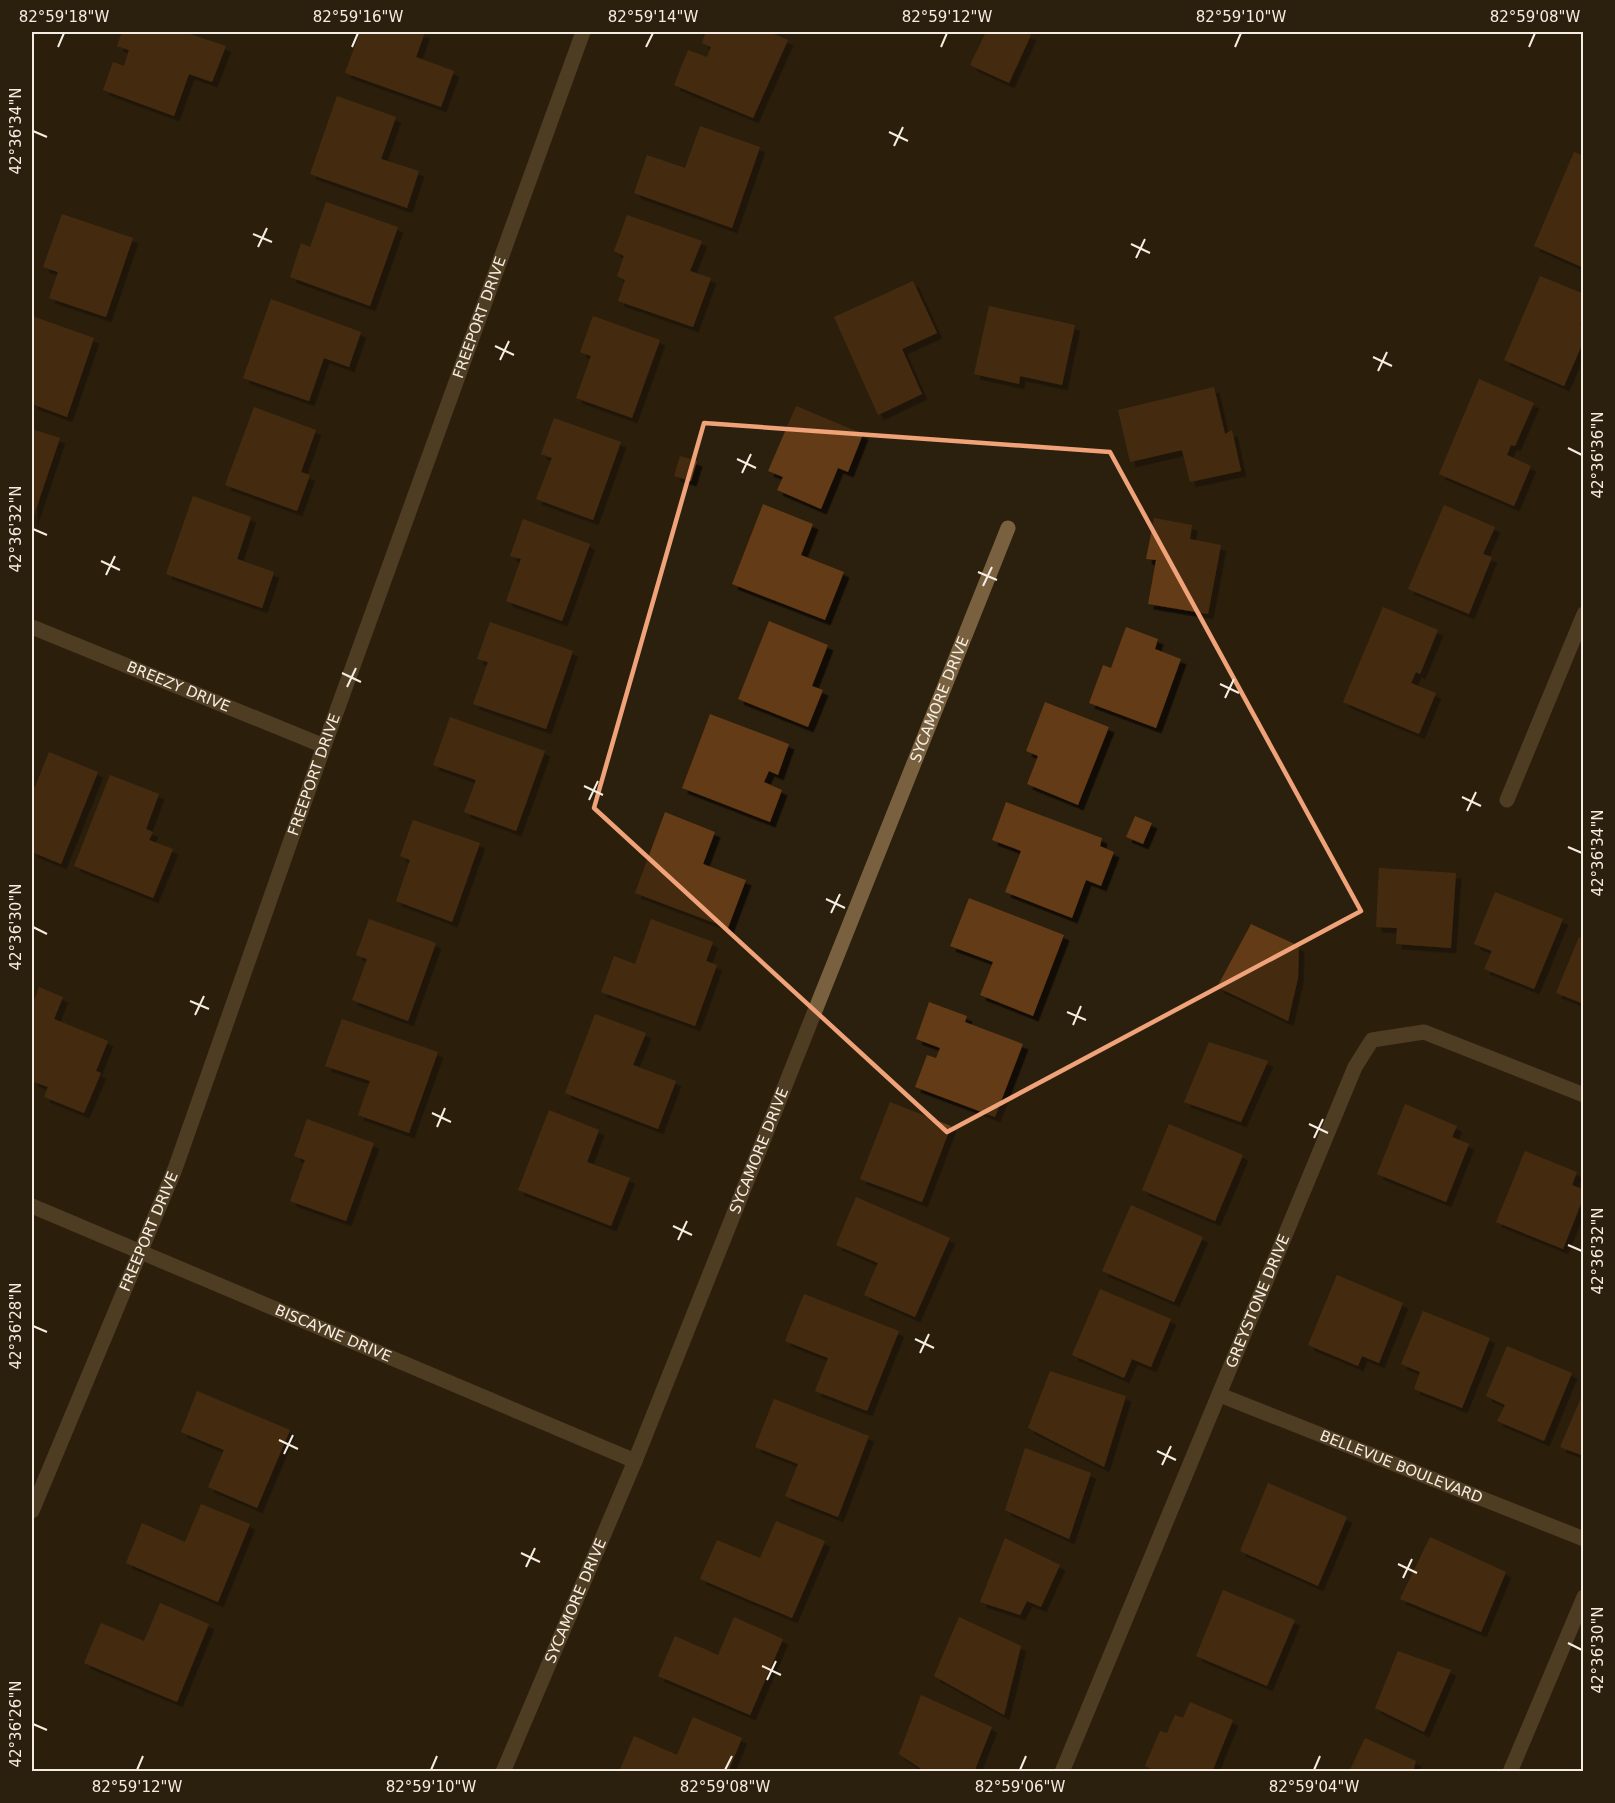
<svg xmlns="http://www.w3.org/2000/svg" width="1615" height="1803" font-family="'DejaVu Sans',sans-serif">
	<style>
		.building { fill: #633a16; filter: url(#shadow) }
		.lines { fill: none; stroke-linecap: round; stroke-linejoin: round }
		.minor { stroke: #79603f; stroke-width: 15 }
		.marked { fill: none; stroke: #f0a279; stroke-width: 4.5; stroke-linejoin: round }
		.ticks { fill: none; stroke: #f5ede1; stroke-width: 2 }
		.labels { text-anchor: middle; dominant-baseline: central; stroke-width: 4.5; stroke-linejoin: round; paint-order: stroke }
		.street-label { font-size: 15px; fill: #f5ede1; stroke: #2b1f0d }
		.neatline { fill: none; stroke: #f5ede1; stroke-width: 2 }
		.ticks-label { font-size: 15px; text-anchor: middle; fill: #f5ede1 }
	</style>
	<defs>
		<filter id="shadow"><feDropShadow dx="5.5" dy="5.5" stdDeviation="0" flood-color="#0009"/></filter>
	</defs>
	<rect width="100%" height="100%" fill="#2b1f0d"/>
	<g class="building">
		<path d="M122,32H184L226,46L212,82L189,74L174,116L103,90L113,62L124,66L129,50L117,46Z"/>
		<path d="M360,32H425L416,57L454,71L441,107L345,73Z"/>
		<path d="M706,32H769L788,40L753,118L674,85L688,50L707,57L711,47L702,43Z"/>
		<path d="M986,32H1023L1031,35L1009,83L970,65Z"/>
		<path d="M337,96L396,117L381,159L419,171L407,208L310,174Z"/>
		<path d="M700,126L760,147L732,228L634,193L647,155L685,168Z"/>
		<path d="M1574,152L1584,156V268L1534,246Z"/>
		<path d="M326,202L398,227L370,306L290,277L301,243L310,247Z"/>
		<path d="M62,214L133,238L106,317L49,298L58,272L43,267Z"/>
		<path d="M627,215L702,241L690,271L711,278L693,327L618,301L625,280L617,276L624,256L614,251Z"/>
		<path d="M1540,276L1584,294V316L1580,325L1584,326V340L1564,386L1504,360Z"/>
		<path d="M913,281L937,333L902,349L922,394L878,415L834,317Z"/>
		<path d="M271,299L361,332L349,367L324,358L309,401L243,378Z"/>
		<path d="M989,306L1075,325L1062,385L1020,376L1019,384L974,374Z"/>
		<path d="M32,316L94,338L67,417L32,404Z"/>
		<path d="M593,316L660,340L632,418L576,398L591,356L580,352Z"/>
		<path d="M1479,379L1534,403L1515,446L1511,445L1507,455L1531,466L1514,506L1439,474Z"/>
		<path d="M1214,387L1225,434L1232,430L1241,471L1190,482L1182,450L1130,462L1118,410Z"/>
		<path d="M796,406L863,434L848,472L838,468L821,509L777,490L783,477L768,471Z"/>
		<path d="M254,407L316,430L301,472L310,475L297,511L225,485Z"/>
		<path d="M554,418L621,442L593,520L536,499L552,458L541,454Z"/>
		<path d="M32,429L60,438L32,521Z"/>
		<path d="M680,456L697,461L691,481L674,476Z"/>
		<path d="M193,496L251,517L237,559L274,572L262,608L166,574Z"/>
		<path d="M763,504L813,524L801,555L844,572L825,620L732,584Z"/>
		<path d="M1444,505L1495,527L1483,554L1492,557L1469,614L1408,589Z"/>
		<path d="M1154,518L1192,525L1190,539L1221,545L1208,614L1148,604L1156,560L1146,559Z"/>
		<path d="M523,519L590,544L562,621L506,601L521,559L510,556Z"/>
		<path d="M1383,607L1438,630L1420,674L1416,672L1411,683L1436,693L1419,734L1343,702Z"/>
		<path d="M769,621L828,645L812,686L823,690L808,727L738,699Z"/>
		<path d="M490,622L573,651L546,729L473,704L488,662L477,659Z"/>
		<path d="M1126,627L1158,639L1155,649L1181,659L1156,728L1089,703L1103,665L1111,668Z"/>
		<path d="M1045,702L1109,727L1078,805L1027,784L1038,756L1026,751Z"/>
		<path d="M710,714L789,744L778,775L769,771L764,782L782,790L770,822L682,788Z"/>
		<path d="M450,717L545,751L516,831L464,812L476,780L433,765Z"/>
		<path d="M49,752L98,772L61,864L32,852V786L35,787Z"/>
		<path d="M110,775L159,794L146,829L153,832L149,840L173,849L153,898L74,866Z"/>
		<path d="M1006,802L1102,838L1100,846L1114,852L1101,886L1086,880L1072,918L1005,892L1021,851L992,840Z"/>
		<path d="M665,812L715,832L703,864L746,880L728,928L635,893Z"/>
		<path d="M1135,816L1152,823L1143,844L1126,837Z"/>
		<path d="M413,820L480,843L452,922L396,901L410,860L400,856Z"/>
		<path d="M1379,868L1456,873L1451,948L1396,944L1397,928L1376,927Z"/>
		<path d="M1495,892L1563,919L1534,989L1484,969L1492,951L1474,944Z"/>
		<path d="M969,898L1064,935L1033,1016L980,995L993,962L950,946Z"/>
		<path d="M369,919L436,943L408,1021L352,1000L367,959L356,955Z"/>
		<path d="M651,919L713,942L706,961L717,965L695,1026L601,992L614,956L635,964Z"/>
		<path d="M1251,924L1299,946L1298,978L1288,1021L1217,987Z"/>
		<path d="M1579,937L1584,938V1004L1556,993Z"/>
		<path d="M39,987L63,997L54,1019L108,1041L96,1071L101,1073L84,1113L44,1097L48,1087L32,1081V1006Z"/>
		<path d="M929,1002L967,1016L965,1022L1023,1044L995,1117L915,1087L927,1055L936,1058L940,1048L916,1039Z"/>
		<path d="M595,1014L646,1033L633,1065L676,1081L658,1129L565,1093Z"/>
		<path d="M342,1019L438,1052L409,1133L358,1115L370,1081L325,1066Z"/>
		<path d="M1209,1042L1268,1061L1241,1122L1184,1102Z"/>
		<path d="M890,1102L951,1126L922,1202L860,1179Z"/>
		<path d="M1405,1104L1457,1126L1452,1137L1469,1144L1446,1202L1377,1174Z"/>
		<path d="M549,1110L599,1130L587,1162L630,1178L611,1226L518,1190Z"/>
		<path d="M307,1119L374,1143L346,1221L290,1201L305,1160L294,1156Z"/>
		<path d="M1169,1124L1243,1155L1215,1221L1142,1190Z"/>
		<path d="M1525,1151L1577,1172L1572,1185L1584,1190V1196L1563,1249L1496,1222Z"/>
		<path d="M856,1197L950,1238L915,1317L864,1295L878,1263L836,1245Z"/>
		<path d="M1131,1205L1203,1237L1174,1302L1102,1271Z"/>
		<path d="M1337,1275L1403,1303L1379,1363L1362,1356L1358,1366L1308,1345Z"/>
		<path d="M1100,1289L1171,1319L1151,1367L1132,1359L1124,1378L1072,1355Z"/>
		<path d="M804,1294L899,1331L867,1411L815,1391L828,1358L785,1341Z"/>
		<path d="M1423,1311L1490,1338L1462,1408L1414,1389L1420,1372L1401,1364Z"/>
		<path d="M1507,1346L1572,1373L1544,1441L1497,1421L1505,1405L1486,1396Z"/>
		<path d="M1050,1371L1126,1396L1104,1467L1028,1428Z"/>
		<path d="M197,1391L290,1430L257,1508L208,1487L224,1450L181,1432Z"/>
		<path d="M1584,1391V1456L1560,1447Z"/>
		<path d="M774,1399L869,1436L838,1517L785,1496L798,1464L755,1447Z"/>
		<path d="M1025,1448L1091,1473L1069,1539L1005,1510Z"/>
		<path d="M1268,1483L1347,1517L1318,1586L1240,1551Z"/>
		<path d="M201,1504L250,1524L218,1602L126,1563L142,1523L185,1542Z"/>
		<path d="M776,1521L825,1541L792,1618L700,1579L717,1540L760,1558Z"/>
		<path d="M1430,1537L1506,1572L1481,1632L1400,1599Z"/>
		<path d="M1005,1538L1060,1565L1041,1607L1027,1601L1020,1615L980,1602Z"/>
		<path d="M1223,1590L1295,1620L1267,1686L1196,1656Z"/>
		<path d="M160,1603L209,1624L177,1702L84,1663L101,1623L144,1641Z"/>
		<path d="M734,1617L783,1639L750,1715L658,1676L675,1636L718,1655Z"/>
		<path d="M959,1617L1021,1646L1004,1715L934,1676Z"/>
		<path d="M1398,1651L1451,1670L1424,1732L1375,1708Z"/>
		<path d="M921,1695L992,1727L974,1772H926L899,1754Z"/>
		<path d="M1190,1702L1233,1720L1212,1772H1158L1145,1766L1160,1731L1167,1733L1175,1715L1183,1718Z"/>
		<path d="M693,1717L742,1738L728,1772H619L634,1736L677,1755Z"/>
		<path d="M1365,1738L1416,1761L1413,1772H1349Z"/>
	</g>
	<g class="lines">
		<g class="minor">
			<path id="s1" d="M32,627L324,746"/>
			<path d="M1507,800L1584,614"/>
			<path id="s2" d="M32,1206L635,1461"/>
			<path id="s3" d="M1220,1395L1584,1539"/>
			<path id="s4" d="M32,1511L175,1169L324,746L583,32"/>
			<path id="s5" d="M503,1772L635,1461L1008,528"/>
			<path id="s6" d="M1062,1772L1355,1067L1372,1040L1424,1032L1584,1095"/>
			<path d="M1510,1772L1584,1597"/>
		</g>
	</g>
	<path d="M0 0H1615V1803H0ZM704,423L1110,452L1361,911L947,1132L594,808Z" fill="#2b1f0d" fill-opacity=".55" fill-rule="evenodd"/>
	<path class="marked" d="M704,423L1110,452L1361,911L947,1132L594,808Z"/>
	<path class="ticks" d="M58,47L64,33M352,47L358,33M646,47L653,33M941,47L947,33M1235,47L1241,33M1529,47L1535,33M33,131L47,137M889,132L908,141M894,146L903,127M253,234L272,242M1131,244L1150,253M258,247L267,228M1136,258L1145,239M495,346L514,355M1373,357L1392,366M500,360L509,341M1378,371L1387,352M1568,448L1582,455M737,459L756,468M742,473L751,454M33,529L47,535M101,561L120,570M978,572L997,580M106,575L115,556M983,586L992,567M342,673L361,682M1220,684L1239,693M347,687L356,668M1225,698L1234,679M584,786L603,795M1462,797L1481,806M589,800L598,781M1467,811L1476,792M1568,847L1582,853M826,899L845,908M831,913L840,894M33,927L47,934M190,1001L209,1009M1067,1012L1086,1020M195,1015L204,996M1073,1025L1081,1006M432,1113L451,1122M1309,1124L1328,1133M437,1127L445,1108M1314,1138L1323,1119M673,1226L692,1235M678,1240L687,1221M1568,1245L1582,1251M33,1326L47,1332M915,1339L934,1348M920,1353L929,1334M279,1440L298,1449M1157,1451L1176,1460M284,1454L293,1435M1162,1465L1171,1446M521,1553L540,1562M1398,1564L1417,1573M526,1567L535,1548M1403,1578L1412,1559M1568,1643L1582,1650M762,1666L781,1675M767,1680L776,1661M33,1724L47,1730M137,1770L143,1756M431,1770L437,1756M725,1770L732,1756M1020,1770L1026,1756M1314,1770L1320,1756"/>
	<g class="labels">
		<g class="street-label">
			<text stroke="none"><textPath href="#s4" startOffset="1275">FREEPORT DRIVE</textPath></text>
			<text stroke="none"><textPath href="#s1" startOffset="158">BREEZY DRIVE</textPath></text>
			<text stroke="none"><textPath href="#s5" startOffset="1158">SYCAMORE DRIVE</textPath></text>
			<text stroke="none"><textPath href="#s4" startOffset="789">FREEPORT DRIVE</textPath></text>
			<text stroke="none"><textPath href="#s5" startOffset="672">SYCAMORE DRIVE</textPath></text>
			<text stroke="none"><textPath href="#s4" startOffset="303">FREEPORT DRIVE</textPath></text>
			<text stroke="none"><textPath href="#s6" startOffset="510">GREYSTONE DRIVE</textPath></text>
			<text stroke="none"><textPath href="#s2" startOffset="327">BISCAYNE DRIVE</textPath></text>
			<text stroke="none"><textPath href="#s3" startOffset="195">BELLEVUE BOULEVARD</textPath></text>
			<text stroke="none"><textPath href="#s5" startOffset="186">SYCAMORE DRIVE</textPath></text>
		</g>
	</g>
	<rect width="1615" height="1803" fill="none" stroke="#2b1f0d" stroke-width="66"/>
	<rect x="33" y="33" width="1549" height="1737" class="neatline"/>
	<g class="ticks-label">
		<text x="64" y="22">82°59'18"W</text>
		<text x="358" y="22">82°59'16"W</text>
		<text x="653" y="22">82°59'14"W</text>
		<text x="947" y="22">82°59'12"W</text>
		<text x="1241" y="22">82°59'10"W</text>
		<text x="1535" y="22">82°59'08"W</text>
		<text transform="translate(16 131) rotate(-90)" y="5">42°36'34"N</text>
		<text transform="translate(1598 455) rotate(-90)" y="5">42°36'36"N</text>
		<text transform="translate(16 529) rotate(-90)" y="5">42°36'32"N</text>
		<text transform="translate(1598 853) rotate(-90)" y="5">42°36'34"N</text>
		<text transform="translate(16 927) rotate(-90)" y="5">42°36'30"N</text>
		<text transform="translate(1598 1251) rotate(-90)" y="5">42°36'32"N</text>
		<text transform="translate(16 1326) rotate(-90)" y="5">42°36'28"N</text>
		<text transform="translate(1598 1650) rotate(-90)" y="5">42°36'30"N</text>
		<text transform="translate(16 1724) rotate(-90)" y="5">42°36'26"N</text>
		<text x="137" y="1792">82°59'12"W</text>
		<text x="431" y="1792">82°59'10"W</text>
		<text x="725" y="1792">82°59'08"W</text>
		<text x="1020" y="1792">82°59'06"W</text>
		<text x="1314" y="1792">82°59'04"W</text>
	</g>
</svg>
